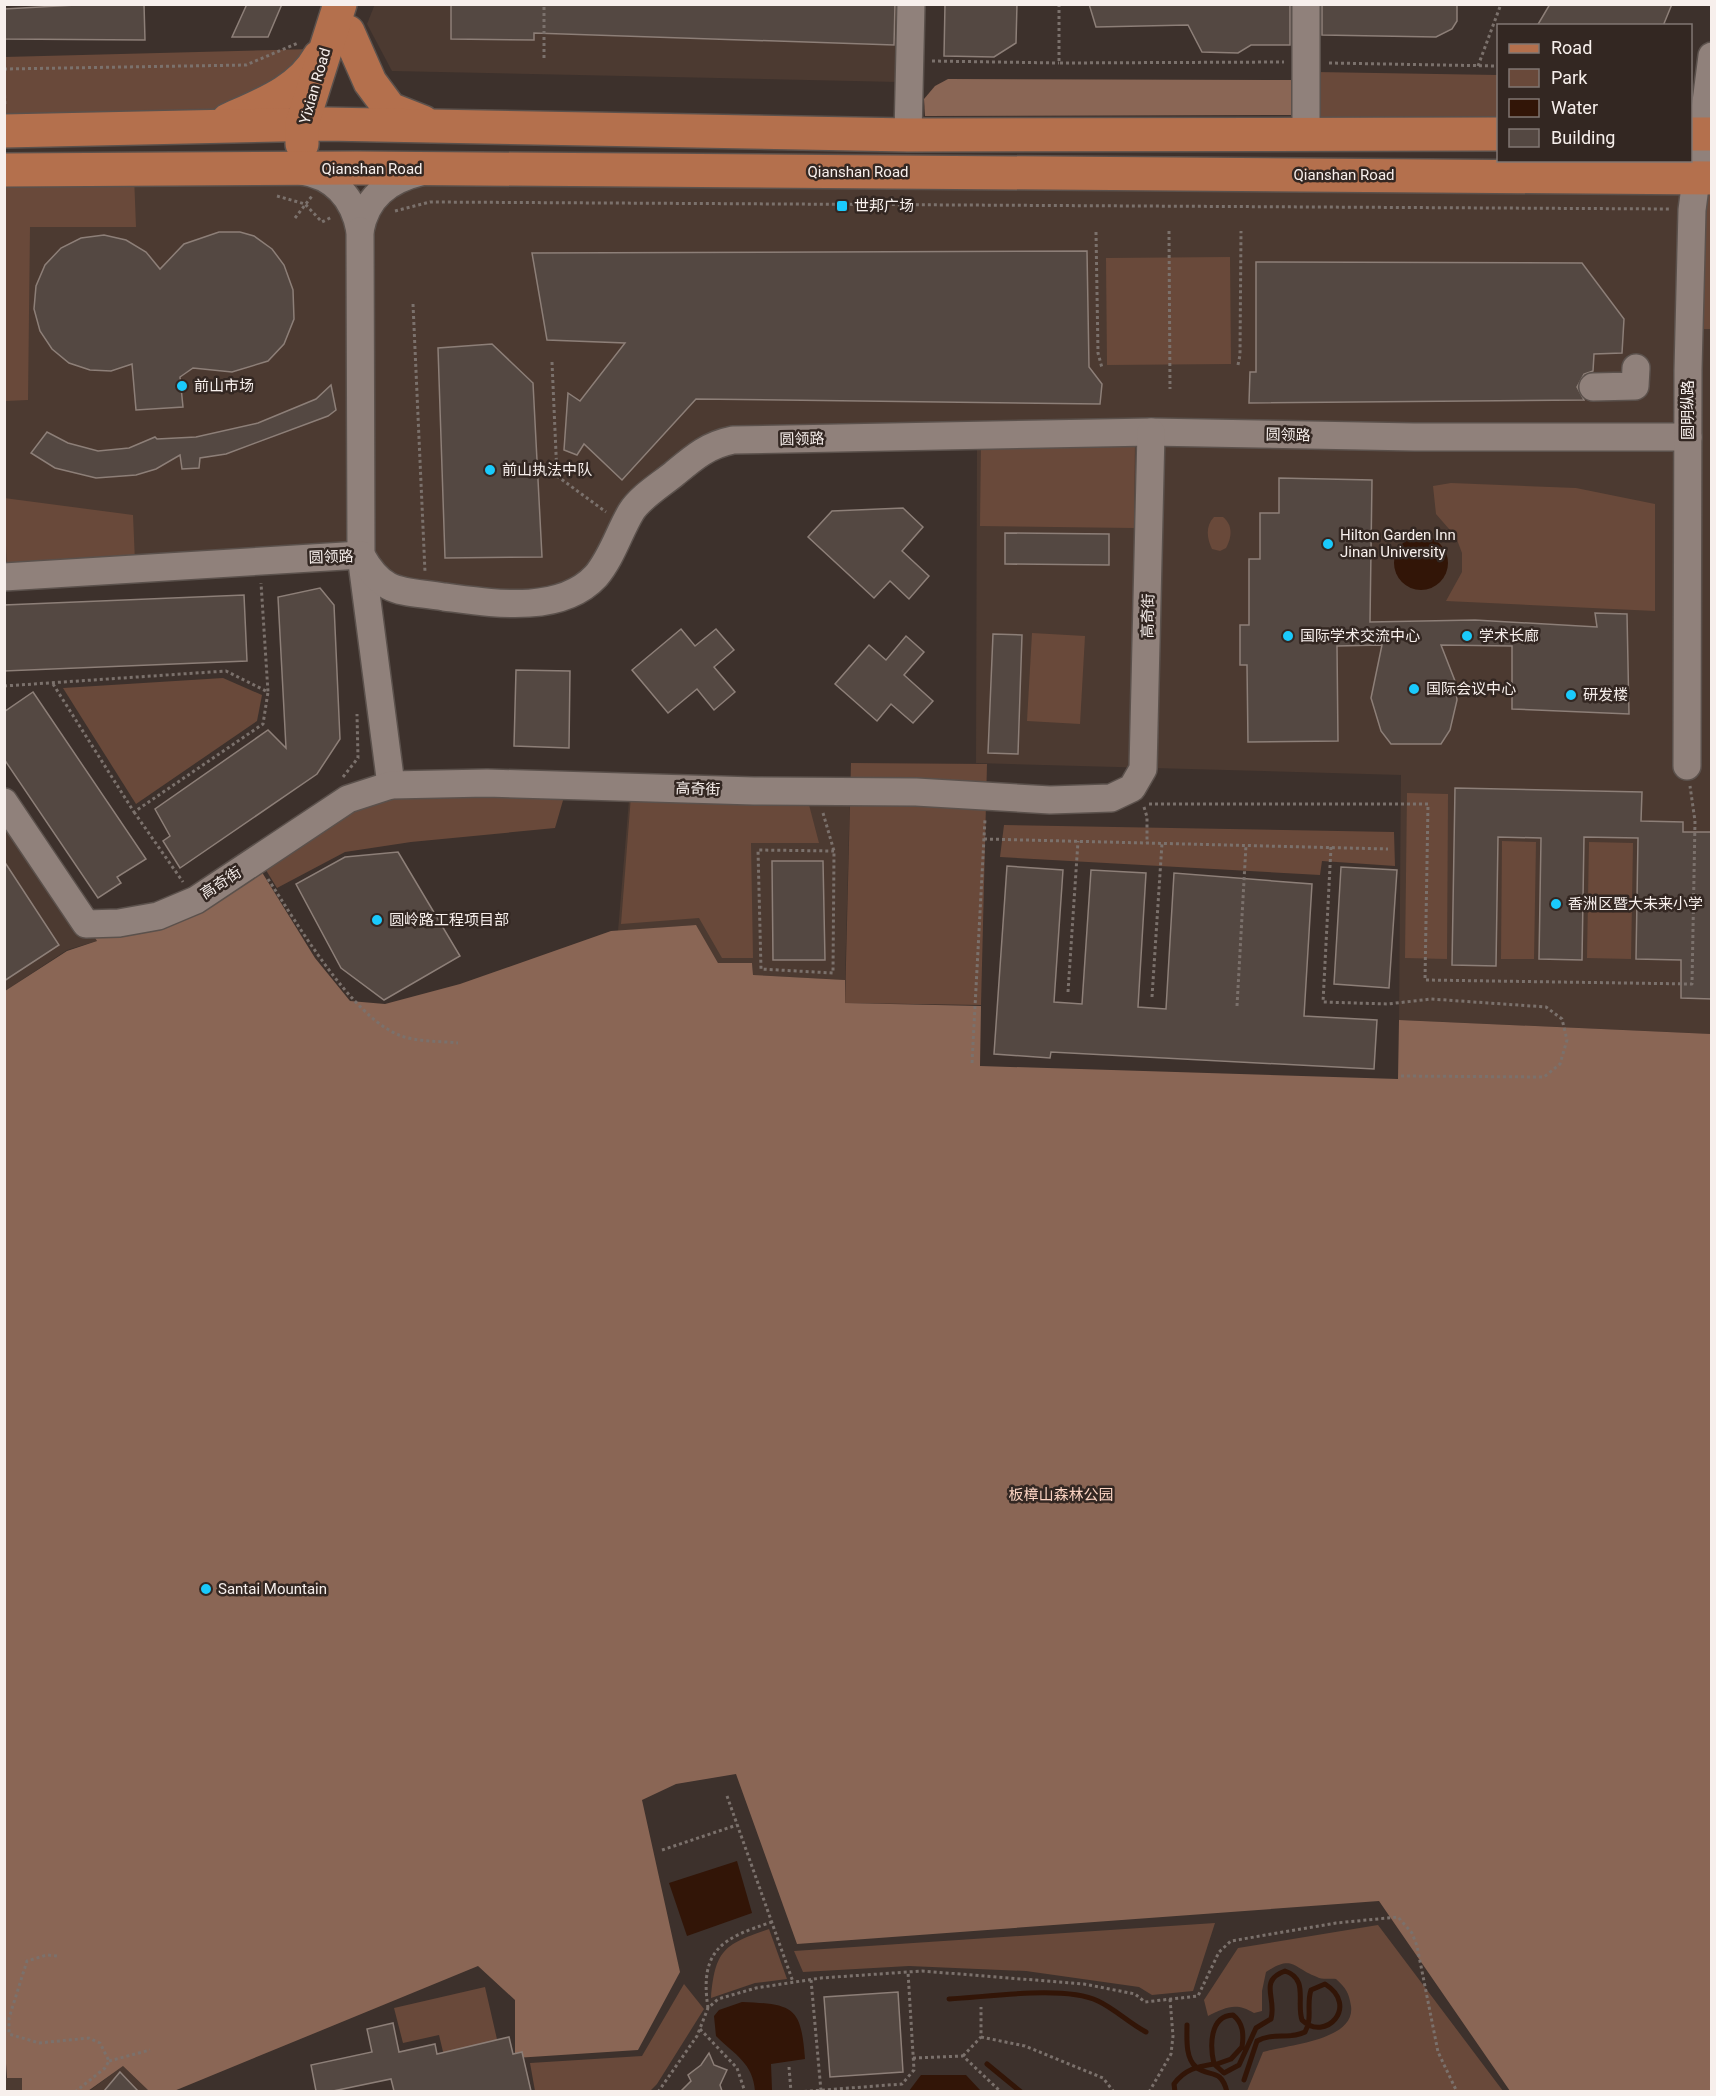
<svg xmlns="http://www.w3.org/2000/svg" width="1716" height="2096" font-family="Roboto,'Noto Sans SC',sans-serif">
	<style>
		.built { fill: #4c3a31 }
		.green { fill: #69493a }
		.forest { fill: #8a6655 }
		.water { fill: #321507 }
		.lines { fill: none; stroke-linecap: round; stroke-linejoin: round }
		.stream { stroke: #321507; stroke-width: 5 }
		.building { fill: #544842; stroke: #8d7f78; stroke-width: 1.5 }
		.minor-casing { stroke: #5b514c; stroke-width: 30 }
		.major-casing { stroke: #5b514c; stroke-width: 36 }
		.path { stroke: #7b716c; stroke-width: 3; stroke-dasharray: 3 3; stroke-linecap: butt }
		.minor { stroke: #90817b; stroke-width: 27 }
		.major { stroke: #b4704d; stroke-width: 33 }
		.poi-dot { fill: #1acafc; stroke: #332722; stroke-width: 2 }
		.labels { text-anchor: middle; dominant-baseline: central; stroke-width: 5; stroke-linejoin: round; paint-order: stroke }
		.street-label { font-size: 15px; fill: #f7efec; stroke: #332722 }
		.poi-label { font-size: 15px; fill: #f7efec; stroke: #332722; text-anchor: start }
		.park-label { font-size: 15px; fill: #fad2c1; stroke: #332722 }
	</style>
	<rect width="100%" height="100%" fill="#3d312c"/>
	<g class="built">
		<path d="M375,4L900,5L898,82L392,71L367,24Z"/>
		<path d="M5,170H288L349,200L395,181L1711,178V1034L1399,1020L1401,775L976,763L977,437L715,444L558,598L384,586L361,555L5,576Z"/>
		<path d="M630,788L850,792L845,980L753,975L752,963H718L695,925L618,931Z"/>
		<path d="M13,816L97,941L67,950L5,991V821Z"/>
		<path d="M4,2049L6,2078H22V2091H5Z"/>
		<path d="M123,2066L149,2091L88,2092Z"/>
	</g>
	<g class="green">
		<path d="M313,49L298,71L211,114L5,120L4,57Z"/>
		<path d="M1316,72L1498,75V125H1316Z"/>
		<path d="M134,175L136,227H30L28,400L5,401L4,177Z"/>
		<path d="M1711,182V329H1693L1699,183Z"/>
		<path d="M1230,257L1231,364L1107,365L1106,258Z"/>
		<path d="M1135,441L1134,528L980,526L981,443Z"/>
		<path d="M1451,483L1576,488L1655,504V611L1446,601L1462,572V553L1456,537L1436,514L1433,486Z"/>
		<path d="M4,498L133,515L135,562L7,569Z"/>
		<path d="M1214,517H1223C1233,525 1232,537 1226,548L1220,551L1212,549C1207,539 1205,526 1214,517Z"/>
		<path d="M1032,633L1085,636L1080,724L1027,721Z"/>
		<path d="M223,678L262,695L257,721L136,804L63,688Z"/>
		<path d="M851,763L987,764L981,1005L845,1003Z"/>
		<path d="M438,770L457,787L566,790L555,828L411,842L345,852L277,888L261,862L349,804Z"/>
		<path d="M1407,793L1448,794L1447,959L1405,958Z"/>
		<path d="M631,796L808,801L819,843H751L753,958H722L699,918L621,924Z"/>
		<path d="M1004,825L1394,832L1395,866L1322,861L1320,875L1000,857Z"/>
		<path d="M1502,841L1536,842L1534,959H1501Z"/>
		<path d="M1589,842L1633,843L1631,959L1587,958Z"/>
		<path d="M1215,1923L1193,1991L1152,1995L1139,1987L1026,1971L909,1966L803,1972L794,1951Z"/>
		<path d="M1378,1925L1503,2091H1247L1263,2052C1285,2045 1356,2041 1351,2006C1349,1993 1346,1988 1336,1979C1331,1978 1322,1980 1317,1977C1293,1968 1293,1954 1266,1972L1262,1991V2011L1254,2013C1236,2002 1226,2007 1208,2016L1204,2000L1238,1948Z"/>
		<path d="M769,1929L787,1979L755,1983L711,1998C715,1949 725,1944 769,1929Z"/>
		<path d="M684,1984L704,2009L657,2084L650,2091H535L530,2063L642,2056Z"/>
		<path d="M485,1987L499,2048L445,2060L439,2035L403,2043L394,2008Z"/>
	</g>
	<g class="forest">
		<path d="M948,79L1303,80L1302,115L925,116L924,99L935,86Z"/>
		<path d="M255,861L315,958L350,1001L385,1004L460,984L611,931L696,925L718,963H752L753,975L845,980V1003L981,1006L980,1066L1398,1079L1399,1020L1711,1034V2091H1510L1379,1901L797,1944L736,1774L676,1784L642,1800L680,1972L638,2050L515,2058V2000L478,1966L174,2091H149L123,2066L88,2091H22V2078H7L5,2049V991L67,951L97,941L86,924L119,923Z"/>
	</g>
	<g class="water">
		<circle cx="1421" cy="563" r="27"/>
		<path d="M737,1861L752,1913L687,1936L669,1883Z"/>
		<path d="M742,2002C795,2004 801,2008 805,2059L771,2064L772,2090L755,2091C753,2063 735,2055 716,2036L714,2016L719,2010Z"/>
		<path d="M921,2075H966L981,2091H909Z"/>
	</g>
	<g class="lines">
		<g class="stream">
			<path d="M949,1999C989,1997 1064,1985 1098,2001C1115,2009 1129,2023 1146,2032"/>
			<path d="M1187,2025C1187,2037 1185,2058 1196,2067C1209,2078 1221,2067 1227,2092"/>
			<path d="M987,2064L1021,2092"/>
			<path d="M1175,2092L1174,2084C1185,2069 1197,2067 1214,2064H1217L1231,2059L1242,2047C1244,2034 1243,2023 1233,2015C1209,2016 1210,2047 1214,2064L1224,2073L1239,2065L1256,2028L1271,2019C1277,1998 1258,1981 1285,1971C1309,1979 1296,2002 1302,2020C1325,2043 1360,2006 1325,1984L1311,1990C1306,2005 1313,2018 1305,2032C1290,2040 1272,2032 1257,2041L1244,2080"/>
		</g>
	</g>
	<g class="building">
		<path d="M94,4H144L145,40L4,39V9Z"/>
		<path d="M247,4H282L268,37H232Z"/>
		<path d="M451,4H895L894,45L534,33V40L451,39Z"/>
		<path d="M945,4H1017L1016,43L994,57L944,56Z"/>
		<path d="M1089,4H1290V45H1251L1238,53L1202,52L1188,25L1096,27Z"/>
		<path d="M1322,4H1457V21L1452,29L1436,37L1322,35Z"/>
		<path d="M1550,4H1672L1663,26H1537Z"/>
		<path d="M219,232H240L254,236L272,249L284,265L293,290L294,319L284,344L268,361L232,372L193,368L180,377L183,407L136,410L132,364L111,371L90,370L69,363L52,349L40,331L34,309L36,286L45,265L61,248L81,238L104,235L126,240L146,252L160,269L184,244Z"/>
		<path d="M1087,251L1089,367L1102,384L1100,404L696,399L622,480L584,444L577,455L564,450L568,393L580,401L625,343L547,340L532,253Z"/>
		<path d="M1256,262L1582,263L1624,319L1622,353L1594,354L1593,371L1584,374L1577,387L1584,400L1249,403L1250,372H1256Z"/>
		<path d="M492,344L533,383L542,557L445,558L438,348Z"/>
		<path d="M331,385L336,410L328,416L226,454L200,458L199,468L182,469L180,455L156,469L136,475L96,478L55,468L31,453L47,432L68,443L98,451L129,448L155,437L157,439L196,437L258,423L316,399Z"/>
		<path d="M1279,478L1372,480L1370,622L1475,620L1597,627L1595,613L1627,614L1629,714L1512,709V646L1441,645L1455,681L1457,700L1450,730L1441,744H1391L1381,731L1371,698L1382,645L1337,646L1338,741L1248,742L1247,665H1240V625H1249V559H1260V513H1279Z"/>
		<path d="M903,508L923,527L902,551L929,576L909,599L890,581L874,598L808,537L832,511Z"/>
		<path d="M1005,533L1109,534V565L1005,564Z"/>
		<path d="M320,588L334,605L340,739L317,774L180,868L163,841L170,836L155,809L268,730L286,748L278,597Z"/>
		<path d="M244,595L247,661L4,671V605Z"/>
		<path d="M681,629L695,646L716,629L734,650L714,667L735,692L714,710L697,689L668,713L632,670Z"/>
		<path d="M993,634L1022,635L1018,754L988,753Z"/>
		<path d="M906,636L924,652L904,675L933,701L913,723L891,704L877,721L835,684L869,645L886,660Z"/>
		<path d="M516,670L570,671L569,748L514,746Z"/>
		<path d="M33,692L146,859L117,877L121,883L98,898L4,759V712Z"/>
		<path d="M1455,788L1642,792L1641,821L1683,822V832H1712V999L1681,998V960L1636,959L1638,838L1584,837L1582,960L1539,959L1541,838L1498,837L1496,966L1452,965Z"/>
		<path d="M398,852L460,956L384,1000L341,968L296,884L345,857Z"/>
		<path d="M4,861L59,945L4,981Z"/>
		<path d="M772,861H823L825,960H773Z"/>
		<path d="M1007,866L1063,870L1054,1002L1082,1004L1091,870L1146,873L1138,1007L1166,1009L1174,873L1312,884L1304,1016L1377,1020L1374,1069L1051,1052L1050,1058L994,1054Z"/>
		<path d="M1341,867L1397,870L1389,988L1334,984Z"/>
		<path d="M898,1992L903,2072L830,2077L824,1997Z"/>
		<path d="M393,2023L399,2052L435,2044L437,2054L509,2037L513,2054L522,2052L531,2091H394L391,2079L333,2091H316L311,2065L372,2052L367,2029Z"/>
		<path d="M709,2053L714,2065L727,2070L720,2085L722,2091H681L691,2081L688,2075L701,2065Z"/>
		<path d="M120,2072L138,2091H104Z"/>
	</g>
	<g class="lines">
		<g class="minor-casing">
			<g id="minor">
				<path d="M1306,4V135"/>
				<path d="M908,135L911,4"/>
				<path d="M301,171C335,176 354,199 360,231C366,197 388,180 421,172"/>
				<path d="M360,231L361,555L391,785"/>
				<path d="M1593,387L1635,386L1636,368"/>
				<path d="M4,577L361,555C384,596 401,590 444,597C491,603 560,615 596,576C612,557 619,532 631,512C640,497 662,484 675,473C694,457 708,445 733,440L1151,432L1414,437H1688"/>
				<path d="M1687,766L1688,370L1692,210L1712,56"/>
				<path d="M4,802L86,924L119,923L158,916L196,900L348,799L391,785L487,783L754,791L916,792L1050,800L1111,798L1132,788L1143,769L1151,432"/>
			</g>
		</g>
		<g class="major-casing">
			<g id="major">
				<path d="M348,32L370,82L390,109L423,122"/>
				<path d="M228,120C261,105 300,91 319,57"/>
				<path d="M4,131L326,124L908,135L1498,134"/>
				<path d="M1690,134H1712"/>
				<path d="M302,144V124L340,4"/>
				<path d="M4,170L357,168L1712,178"/>
			</g>
		</g>
		<g class="path">
			<path d="M1059,4V63L1284,62"/>
			<path d="M544,58V4"/>
			<path d="M932,61L1059,63"/>
			<path d="M1329,63L1498,66"/>
			<path d="M1478,66L1501,4"/>
			<path d="M4,69L246,65L298,43"/>
			<path d="M4,83L5,105"/>
			<path d="M277,196L305,204L322,222L332,217"/>
			<path d="M395,211L430,202L1671,209"/>
			<path d="M295,218L312,196"/>
			<path d="M1169,231L1170,389"/>
			<path d="M1096,232L1098,353L1102,368"/>
			<path d="M413,304L425,572"/>
			<path d="M552,362L557,476L606,512"/>
			<path d="M1238,365L1240,355L1241,231"/>
			<path d="M53,684L134,812L263,724L268,692"/>
			<path d="M4,686L226,671L268,692L261,583"/>
			<path d="M343,777L358,758L357,714"/>
			<path d="M1149,804H1428L1425,980L1692,984L1695,821L1690,786"/>
			<path d="M1144,807L1147,817V843"/>
			<path d="M134,812L183,882"/>
			<path d="M823,813L834,851L833,973L761,969L758,850L834,851"/>
			<path d="M984,839L1388,849"/>
			<path d="M1331,847L1323,1002L1388,1004L1431,999L1546,1007L1562,1019L1567,1040L1560,1064L1544,1077L1401,1076"/>
			<path d="M268,879C297,923 351,1016 399,1035C416,1042 440,1041 458,1043"/>
			<path d="M1068,992L1078,841"/>
			<path d="M1152,997L1162,843"/>
			<path d="M1237,1006L1246,845"/>
			<path d="M972,1063L985,819"/>
			<path d="M727,1796L793,1982"/>
			<path d="M662,1850L737,1825"/>
			<path d="M57,1956L47,1955L27,1961L9,2018V2034L39,2043L89,2038L100,2043L109,2061L105,2068L75,2092"/>
			<path d="M811,1980L821,2091"/>
			<path d="M708,2008C699,1949 723,1938 772,1922"/>
			<path d="M700,2029L737,2068L745,2092"/>
			<path d="M981,2037L1025,2046L1103,2078L1114,2092"/>
			<path d="M963,2056L981,2037V2007"/>
			<path d="M913,2058L963,2056L1001,2092"/>
			<path d="M109,2061L150,2050"/>
			<path d="M789,2067L791,2092"/>
			<path d="M658,2092L697,2036L708,2008L718,1999L756,1988L821,1978L922,1971L1084,1984L1135,1994L1145,2002L1198,1996L1219,1952L1231,1941L1336,1923L1398,1917L1412,1933L1417,1946L1438,2052L1457,2092"/>
			<path d="M798,2092L902,2084L914,2070L908,1972"/>
			<path d="M1149,2092L1171,2054L1173,2036L1170,1999"/>
		</g>
		<use href="#minor" class="minor"/>
		<use href="#major" class="major"/>
	</g>
	<g class="poi-dot">
		<rect x="836" y="200" width="12" height="12" rx="3"/>
		<circle cx="182" cy="386" r="6"/>
		<circle cx="490" cy="470" r="6"/>
		<circle cx="1328" cy="544" r="6"/>
		<circle cx="1288" cy="636" r="6"/>
		<circle cx="1467" cy="636" r="6"/>
		<circle cx="1414" cy="689" r="6"/>
		<circle cx="1571" cy="695" r="6"/>
		<circle cx="1556" cy="904" r="6"/>
		<circle cx="377" cy="920" r="6"/>
		<circle cx="206" cy="1589" r="6"/>
	</g>
	<g class="labels">
		<g class="street-label">
			<text transform="translate(315 86) rotate(-74)">Yixian Road</text>
			<text x="372" y="169">Qianshan Road</text>
			<text x="858" y="172">Qianshan Road</text>
			<text x="1344" y="175">Qianshan Road</text>
			<text transform="translate(1688 410) rotate(-90)">圆明纵路</text>
			<text transform="translate(1288 435) rotate(1)">圆领路</text>
			<text transform="translate(802 439) rotate(-1)">圆领路</text>
			<text transform="translate(331 557) rotate(-2)">圆领路</text>
			<text transform="translate(1148 616) rotate(-89)">高奇街</text>
			<text transform="translate(698 789) rotate(2)">高奇街</text>
			<text transform="translate(221 883) rotate(-33)">高奇街</text>
		</g>
		<g class="poi-label">
			<text x="854" y="206">世邦广场</text>
			<text x="194" y="386">前山市场</text>
			<text x="502" y="470">前山执法中队</text>
			<text x="1340" y="535">Hilton Garden Inn<tspan x="1340" dy="17">Jinan University</tspan></text>
			<text x="1300" y="636">国际学术交流中心</text>
			<text x="1479" y="636">学术长廊</text>
			<text x="1426" y="689">国际会议中心</text>
			<text x="1583" y="695">研发楼</text>
			<text x="1568" y="904">香洲区暨大未来小学</text>
			<text x="389" y="920">圆岭路工程项目部</text>
			<text x="218" y="1589">Santai Mountain</text>
		</g>
		<g class="park-label">
			<text x="1061" y="1495">板樟山森林公园</text>
		</g>
	</g>
	<rect width="1716" height="2096" fill="none" stroke="#f7efec" stroke-width="12"/>
	<rect x="1497" y="24" width="195" height="138" fill="#332722" stroke="#817773" stroke-width="1.5"/>
	<rect x="1509" y="44" width="30" height="9" fill="#b4704d" stroke="#817773" stroke-width="1.5"/>
	<text x="1551" y="54" font-size="18" fill="#f7efec">Road</text>
	<rect x="1509" y="69" width="30" height="18" fill="#69493a" stroke="#817773" stroke-width="1.5"/>
	<text x="1551" y="84" font-size="18" fill="#f7efec">Park</text>
	<rect x="1509" y="99" width="30" height="18" fill="#321507" stroke="#817773" stroke-width="1.5"/>
	<text x="1551" y="114" font-size="18" fill="#f7efec">Water</text>
	<rect x="1509" y="129" width="30" height="18" fill="#544842" stroke="#817773" stroke-width="1.5"/>
	<text x="1551" y="144" font-size="18" fill="#f7efec">Building</text>
</svg>
